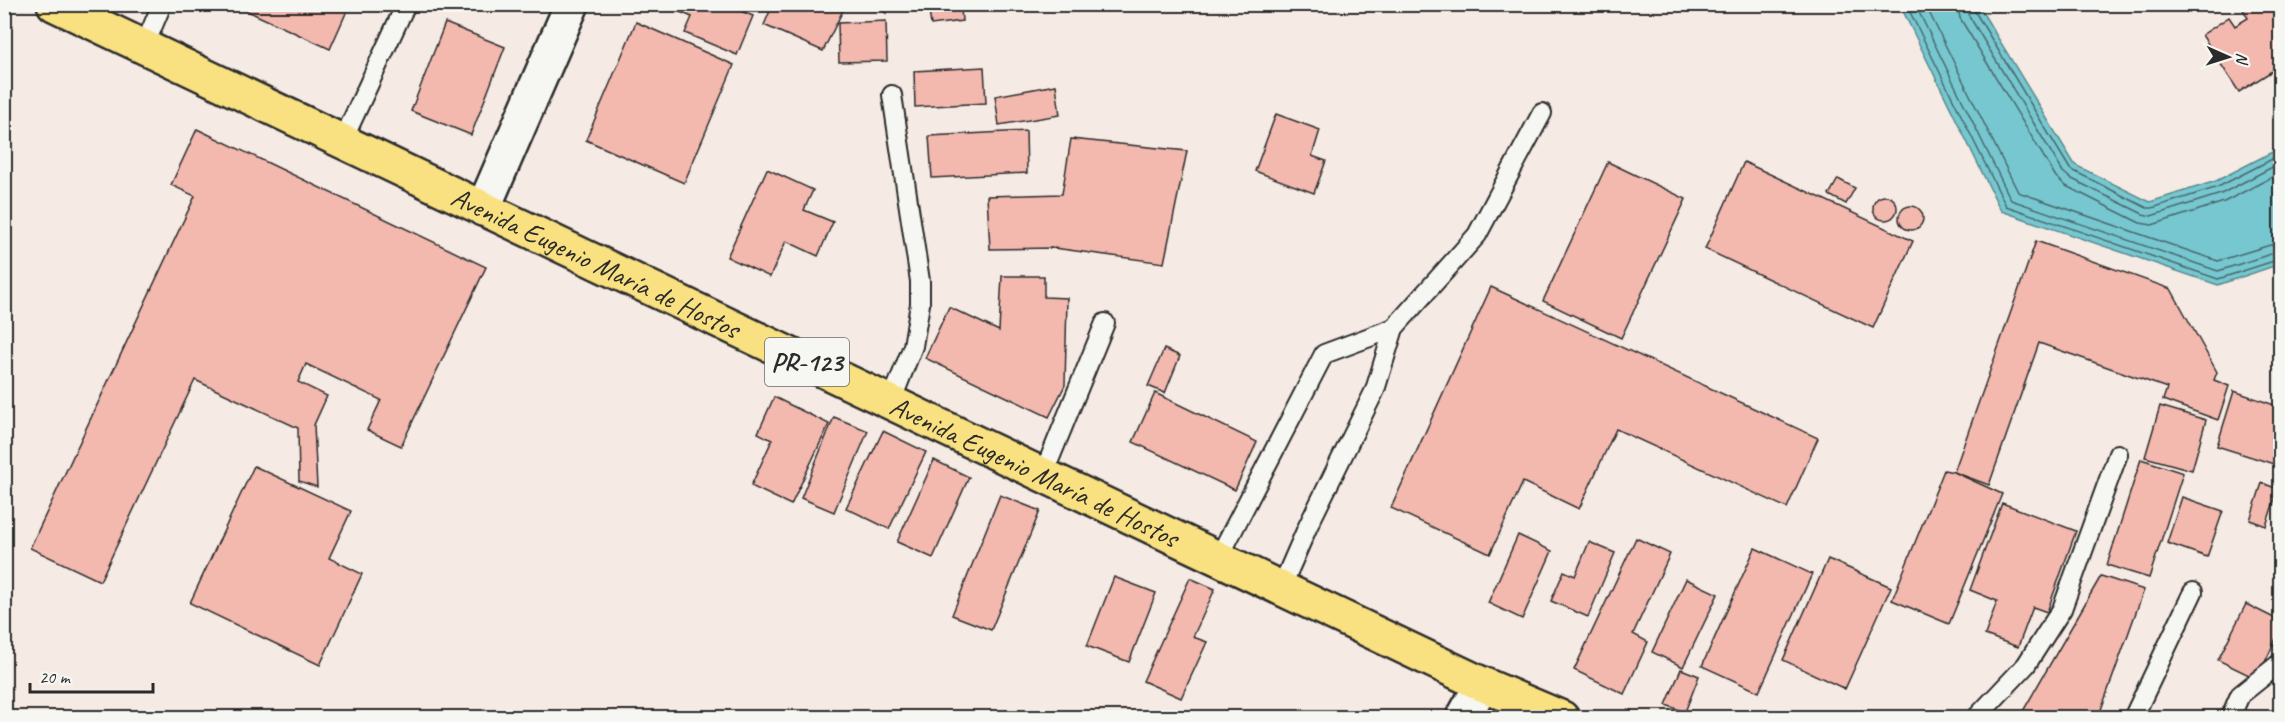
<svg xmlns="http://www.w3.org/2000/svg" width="2285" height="722" font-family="Caveat,sans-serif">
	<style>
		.water { fill: #76c7cf; stroke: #58898d; stroke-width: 1.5 }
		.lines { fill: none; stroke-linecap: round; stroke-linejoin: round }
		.shore { stroke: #49696d; stroke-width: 1.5 }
		.building { fill: #f3b8ae; stroke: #2b2b2b; stroke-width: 1.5 }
		.service-casing { stroke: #2b2b2b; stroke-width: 22 }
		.minor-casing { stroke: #2b2b2b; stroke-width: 38 }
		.tertiary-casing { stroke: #2b2b2b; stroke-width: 38 }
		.primary-casing { stroke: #2b2b2b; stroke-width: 38 }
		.service { stroke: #f6f6f2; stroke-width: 18 }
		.minor { stroke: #f6f6f2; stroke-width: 33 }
		.tertiary { stroke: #f6f6f2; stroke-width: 33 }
		.primary { stroke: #f9e181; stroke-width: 33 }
		.labels { text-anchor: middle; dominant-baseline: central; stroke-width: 4.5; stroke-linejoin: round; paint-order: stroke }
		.shield { fill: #f6f6f2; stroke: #686867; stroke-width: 1.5 }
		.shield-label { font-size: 27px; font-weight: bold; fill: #2b2b2b }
		.street-label { font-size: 28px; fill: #2b2b2b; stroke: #f6f6f2 }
	</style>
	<rect width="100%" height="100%" fill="#f5eae4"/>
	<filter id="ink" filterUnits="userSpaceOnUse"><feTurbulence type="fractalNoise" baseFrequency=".0167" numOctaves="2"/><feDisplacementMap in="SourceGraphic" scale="12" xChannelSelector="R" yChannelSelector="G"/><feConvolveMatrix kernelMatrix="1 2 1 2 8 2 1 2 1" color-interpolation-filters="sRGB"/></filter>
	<g filter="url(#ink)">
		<path class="water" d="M1900,5H1978L2075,165L2150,202L2216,181L2280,148V264L2218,285L2001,211Z"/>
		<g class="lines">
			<g class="shore">
				<path d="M1906,4L2006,206L2218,279L2280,259"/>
				<path d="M1915,4L2011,200L2218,271L2280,251"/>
				<path d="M1925,4L2018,192L2218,261L2280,242"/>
				<path d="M1957,4L1960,18L2056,177L2066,186L2140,223L2152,225L2224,202L2280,173"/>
				<path d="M1966,4L1968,14L2063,172L2070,178L2143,214L2151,216L2221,194L2280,163"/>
				<path d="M1973,4L1974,10L2070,169L2147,208H2152L2218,187L2280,155"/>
			</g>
		</g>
		<g class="building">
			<path d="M248,4H350L330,49L245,10Z"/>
			<path d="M661,4H724L753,16L737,55L685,33L692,17Z"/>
			<path d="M773,4H846L823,51L764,25Z"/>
			<path d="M871,4H885L886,13Z"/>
			<path d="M928,4H989L961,8L962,21L931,25Z"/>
			<path d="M2240,4H2280V66L2239,92L2202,35L2229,17L2235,26L2248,18Z"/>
			<path d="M886,21L887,61L839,62L838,23Z"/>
			<path d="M636,22L734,65L684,183L586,140Z"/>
			<path d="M445,23L505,47L471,135L411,111Z"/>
			<path d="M984,67L986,103L915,107L914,71Z"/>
			<path d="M1056,85L1060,115L999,125L995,96Z"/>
			<path d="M1276,114L1320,130L1312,156L1326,161L1314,193L1255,171Z"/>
			<path d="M197,129L486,267L401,446L367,430L381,400L306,364L298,382L327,396L314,425L317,487L299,481L298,428L195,380L100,581L30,548L195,196L171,185Z"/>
			<path d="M1026,131L1027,173L932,178L929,136Z"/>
			<path d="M1071,139L1187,151L1164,263L1054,248L990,249L987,196L1062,194Z"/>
			<path d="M1608,162L1686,199L1621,338L1543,301Z"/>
			<path d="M1744,162L1913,241L1873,328L1705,249Z"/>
			<path d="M767,169L813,190L804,210L833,222L818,256L786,241L770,277L727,257Z"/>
			<path d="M1838,179L1855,188L1846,204L1829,195Z"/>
			<circle cx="1885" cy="208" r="12"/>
			<circle cx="1911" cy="218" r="12"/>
			<path d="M2036,241L2171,289L2217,372L2214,380L2229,386L2218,420L2163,400L2167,388L2039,343L1989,485L1954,472Z"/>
			<path d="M1002,276H1044V297L1067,298L1065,385L1049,417L925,358L949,307L999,331Z"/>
			<path d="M1491,287L1818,438L1787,508L1616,429L1579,509L1523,482L1490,554L1391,508Z"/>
			<path d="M1164,349L1180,356L1165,393L1148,386Z"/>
			<path d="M2234,391L2280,407V466L2217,446Z"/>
			<path d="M1155,393L1257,442L1235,490L1133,442Z"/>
			<path d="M774,397L829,424L791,505L751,486L772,440L758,433Z"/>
			<path d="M2160,406L2206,420L2192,470L2145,457Z"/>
			<path d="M834,417L868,431L834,512L801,498Z"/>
			<path d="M883,431L926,452L889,529L846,508Z"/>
			<path d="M2141,459L2183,473L2149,578L2107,565Z"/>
			<path d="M934,460L969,477L933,558L897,542Z"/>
			<path d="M254,466L351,511L329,558L362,574L320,665L190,603Z"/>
			<path d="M1944,470L1954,472L2002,494L1949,624L1892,600Z"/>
			<path d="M2262,483L2278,489L2266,526L2250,520Z"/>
			<path d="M1000,495L1040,511L991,630L952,615Z"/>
			<path d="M2182,497L2223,511L2207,557L2167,543Z"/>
			<path d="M2002,503L2076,531L2047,612L2033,607L2018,647L1985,635L1997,601L1970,590Z"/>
			<path d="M1518,535L1552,551L1522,619L1488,603Z"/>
			<path d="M1636,538L1670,554L1633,634L1648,642L1624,694L1574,670Z"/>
			<path d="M1589,542L1615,553L1588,617L1551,601L1564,571L1575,576Z"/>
			<path d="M1755,548L1812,574L1759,692L1702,666Z"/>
			<path d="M1828,559L1891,587L1845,689L1783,660Z"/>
			<path d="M2101,576L2144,590L2098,718H2019Z"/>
			<path d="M1114,577L1156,593L1129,662L1087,646Z"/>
			<path d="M1190,578L1215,589L1193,637L1207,642L1181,698L1143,681Z"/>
			<path d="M1686,579L1718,594L1683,667L1652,652Z"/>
			<path d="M2246,604L2280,621V630L2257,679L2218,660Z"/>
			<path d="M1681,669L1699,676L1685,712L1666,705Z"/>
		</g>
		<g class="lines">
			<g class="service-casing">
				<g id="service">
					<path d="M144,47L162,4"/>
					<path d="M342,142L406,4"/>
					<path d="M891,402L913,346L920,304V281L892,95"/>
					<path d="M1043,475L1105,323"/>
					<path d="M1218,559L1324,354L1394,328"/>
					<path d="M1281,588L1308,526L1375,390L1394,328L1477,235L1542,113"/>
					<path d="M1976,718L2026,665L2062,609L2118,454"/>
					<path d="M2133,718L2193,592"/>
					<path d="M2230,718L2240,695L2280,663"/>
				</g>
			</g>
			<g class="minor-casing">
				<path id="minor" d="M483,209L572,4"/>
			</g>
			<g class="tertiary-casing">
				<path id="tertiary" d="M1463,718L1482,684"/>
			</g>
			<g class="primary-casing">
				<g id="primary">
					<path id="s1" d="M54,4L1482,684L1562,718"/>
				</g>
			</g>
			<use href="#service" class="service"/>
			<use href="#minor" class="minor"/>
			<use href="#tertiary" class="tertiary"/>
			<use href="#primary" class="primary"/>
		</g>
	</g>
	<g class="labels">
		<rect class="shield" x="765" y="338" width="84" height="48" rx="4.5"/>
		<g class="shield-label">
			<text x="807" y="362">PR-123</text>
		</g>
		<g class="street-label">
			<text stroke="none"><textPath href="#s1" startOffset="600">Avenida Eugenio María de Hostos</textPath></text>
			<text stroke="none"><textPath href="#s1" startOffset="1086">Avenida Eugenio María de Hostos</textPath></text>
		</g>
	</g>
	<rect width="2285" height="722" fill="none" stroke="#f6f6f2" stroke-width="24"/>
	<rect x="12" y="12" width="2261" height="698" fill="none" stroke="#2b2b2b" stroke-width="2" filter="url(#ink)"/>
	<g transform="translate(2228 57) rotate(93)" stroke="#f6f6f2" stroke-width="4.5" paint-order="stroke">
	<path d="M0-4.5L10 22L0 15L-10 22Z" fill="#2b2b2b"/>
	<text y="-9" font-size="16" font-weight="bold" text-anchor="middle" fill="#2b2b2b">N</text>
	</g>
	<path d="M30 683v9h123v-9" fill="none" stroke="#2b2b2b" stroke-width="3"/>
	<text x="39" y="683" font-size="18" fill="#2b2b2b" stroke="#f6f6f2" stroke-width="4.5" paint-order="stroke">20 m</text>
</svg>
